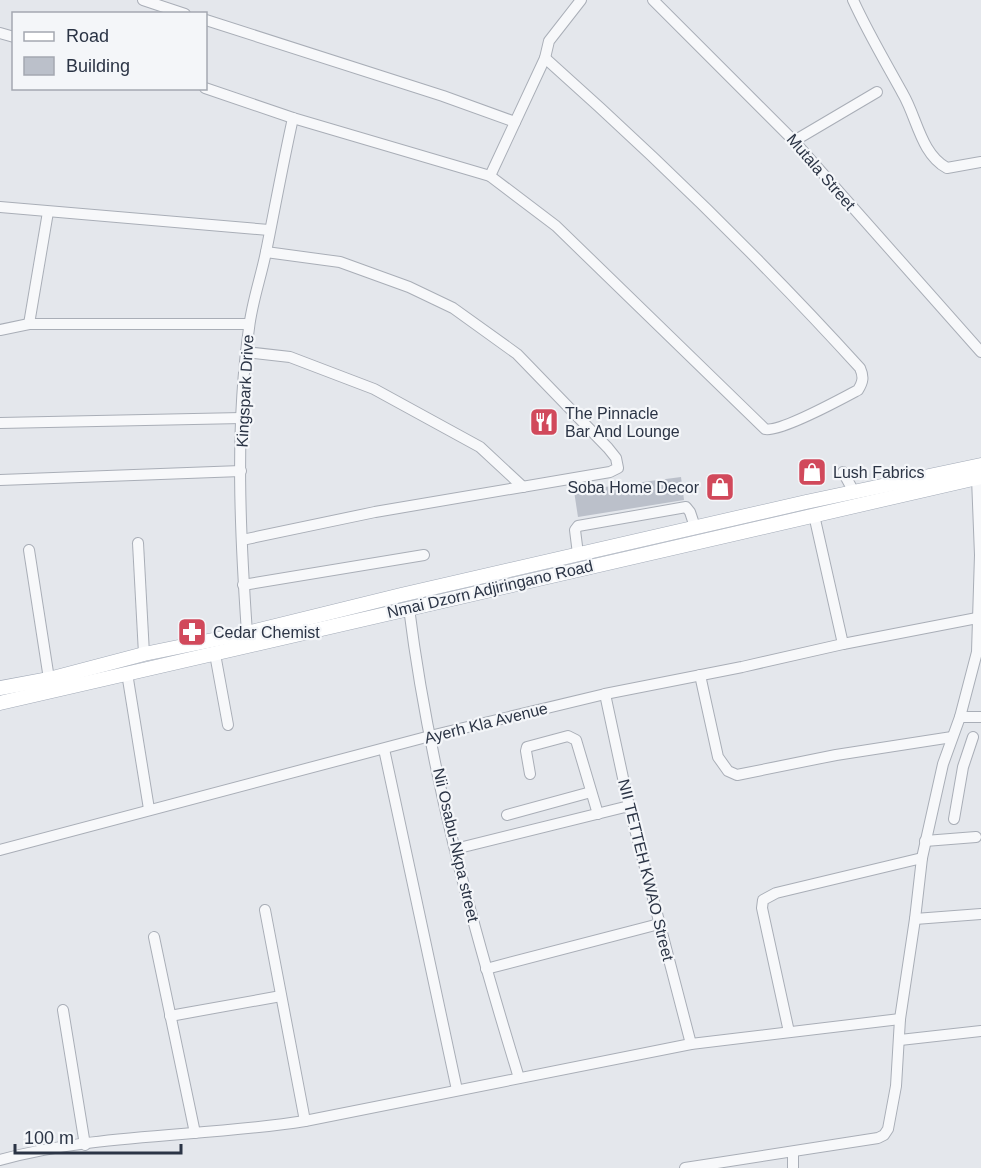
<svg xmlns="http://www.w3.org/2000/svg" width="981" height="1168" font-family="Arial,sans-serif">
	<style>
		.building { fill: #bbc0ca }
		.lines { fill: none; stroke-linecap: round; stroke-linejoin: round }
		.minor-casing { stroke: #a9aeb7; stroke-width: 12 }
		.major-casing { stroke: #a3abb8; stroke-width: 15 }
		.minor { stroke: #f7f8fa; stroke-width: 10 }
		.major { stroke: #fff; stroke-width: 14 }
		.labels { text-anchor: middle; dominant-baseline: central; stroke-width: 4.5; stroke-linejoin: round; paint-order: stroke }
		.street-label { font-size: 16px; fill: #2b3445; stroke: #f4f6f9 }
		.poi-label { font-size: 16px; fill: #2b3445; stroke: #f4f6f9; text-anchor: start }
	</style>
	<rect width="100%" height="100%" fill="#e4e7ec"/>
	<path class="building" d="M681,477L684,500L578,517L574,491Z"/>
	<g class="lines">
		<g class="minor-casing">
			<g id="minor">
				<path d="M143,0L185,14"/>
				<path d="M653,0L794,141L981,352"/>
				<path d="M853,0C868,33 886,63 903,94C917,118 921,154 947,168L981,162"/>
				<path d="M206,20L443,96L515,122"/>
				<path d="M0,33L14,37"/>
				<path d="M205,88L293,118L490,176L556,226L765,429C779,433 843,398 858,390C863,382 864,377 860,368C761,259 655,156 545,58"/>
				<path d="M794,141L877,92"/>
				<path d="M490,176L545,58L549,41L581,0"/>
				<path d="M0,207L269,230"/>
				<path d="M29,324L48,212"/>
				<path d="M0,330L29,324H249"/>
				<path d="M246,352L290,357L374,389L480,447L523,487"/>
				<path d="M0,423L242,418"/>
				<path d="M843,472L854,492"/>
				<path d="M0,480L241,471"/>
				<path d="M814,515L843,644"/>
				<path d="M242,540L375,512L610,472L618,468L616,458L608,448L517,354L453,308L409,287L340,262L266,252"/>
				<path d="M138,543L144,654"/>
				<path d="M29,550L49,679"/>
				<path d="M578,554L575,530L578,526L686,507L690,512L695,527"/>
				<path d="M243,585L424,555"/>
				<path d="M409,608C429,768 472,925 519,1078"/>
				<path d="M247,633C240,532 235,428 249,328C252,302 261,277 266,252C275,207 283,163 293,118"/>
				<path d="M215,654L228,725"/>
				<path d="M127,673L149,809"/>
				<path d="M700,675L718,757L728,771L737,775L836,755L952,737"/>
				<path d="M605,694L629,806L691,1044"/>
				<path d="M960,717H981"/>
				<path d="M384,749L457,1090"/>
				<path d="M530,774L526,751L527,747L568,736L576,740L598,814"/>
				<path d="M507,815L591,792"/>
				<path d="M954,819L963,767L973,737"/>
				<path d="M925,841L976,837"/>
				<path d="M455,849L629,806"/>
				<path d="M0,850L430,736L605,694L742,667L843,644L977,618"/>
				<path d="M265,910L305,1121"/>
				<path d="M915,919L981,914"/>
				<path d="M154,937L195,1133"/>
				<path d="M486,969L659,924"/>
				<path d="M63,1010L85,1145"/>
				<path d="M170,1016L281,996"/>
				<path d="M789,1032L762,908L763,900L776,893L922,858"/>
				<path d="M900,1040L981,1031"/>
				<path d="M0,1160C97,1133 206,1137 305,1121L691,1044L900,1019"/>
				<path d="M685,1168L878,1138L884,1135L888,1129L896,1086L900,1019L915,919L922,858L943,764L960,717L977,652L980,555L977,478"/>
				<path d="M793,1168V1152"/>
			</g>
		</g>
		<g class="major-casing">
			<g id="major">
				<path d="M0,688L49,679L144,654L247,633L401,595L806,502L981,465"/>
				<path d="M0,703L981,477"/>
			</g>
		</g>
		<use href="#minor" class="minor"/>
		<use href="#major" class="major"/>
	</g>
	<defs>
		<g id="restaurant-square" transform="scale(1.5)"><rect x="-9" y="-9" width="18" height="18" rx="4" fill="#d1495b" stroke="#f4f6f9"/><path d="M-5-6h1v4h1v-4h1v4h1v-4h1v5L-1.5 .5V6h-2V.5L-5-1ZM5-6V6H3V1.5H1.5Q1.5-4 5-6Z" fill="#fff"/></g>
		<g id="shop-square" transform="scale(1.5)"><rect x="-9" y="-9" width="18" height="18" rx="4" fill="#d1495b" stroke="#f4f6f9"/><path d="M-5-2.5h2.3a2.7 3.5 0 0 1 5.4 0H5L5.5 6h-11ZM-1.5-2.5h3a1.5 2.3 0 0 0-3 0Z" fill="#fff"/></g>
		<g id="pharmacy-square" transform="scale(1.5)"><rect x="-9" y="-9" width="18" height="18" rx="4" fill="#d1495b" stroke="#f4f6f9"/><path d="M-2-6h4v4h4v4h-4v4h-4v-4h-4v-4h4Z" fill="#fff"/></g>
	</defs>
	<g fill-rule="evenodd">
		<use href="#restaurant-square" x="544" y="422"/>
		<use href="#shop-square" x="812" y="472"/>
		<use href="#shop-square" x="720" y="487"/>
		<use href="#pharmacy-square" x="192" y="632"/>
	</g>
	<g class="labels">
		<g class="street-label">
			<text transform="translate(821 172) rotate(49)">Mutala Street</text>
			<text transform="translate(245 391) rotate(-87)">Kingspark Drive</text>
			<text transform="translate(490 589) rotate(-13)">Nmai Dzorn Adjiringano Road</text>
			<text transform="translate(486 723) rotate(-14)">Ayerh Kla Avenue</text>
			<text transform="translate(456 845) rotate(77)">Nii Osabu-Nkpa street</text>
			<text transform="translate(646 870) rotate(76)">NII TETTEH KWAO Street</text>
		</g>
		<g class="poi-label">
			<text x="565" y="413">The Pinnacle<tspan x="565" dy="18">Bar And Lounge</tspan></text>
			<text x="833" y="472">Lush Fabrics</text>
			<text x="699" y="487" text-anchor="end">Soba Home Decor</text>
			<text x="213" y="632">Cedar Chemist</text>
		</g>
	</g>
	<rect x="12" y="12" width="195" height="78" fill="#f4f6f9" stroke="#a4a8b1" stroke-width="1.5"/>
	<rect x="24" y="32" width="30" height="9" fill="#ffffff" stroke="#a4a8b1" stroke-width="1.5"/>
	<text x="66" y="42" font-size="18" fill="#2b3445">Road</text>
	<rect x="24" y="57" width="30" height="18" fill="#bbc0ca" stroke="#a4a8b1" stroke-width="1.5"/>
	<text x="66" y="72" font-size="18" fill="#2b3445">Building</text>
	<path d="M15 1144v9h166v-9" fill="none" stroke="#2b3445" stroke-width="3"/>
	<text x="24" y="1144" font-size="18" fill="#2b3445" stroke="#f4f6f9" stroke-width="4.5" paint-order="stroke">100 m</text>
</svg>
